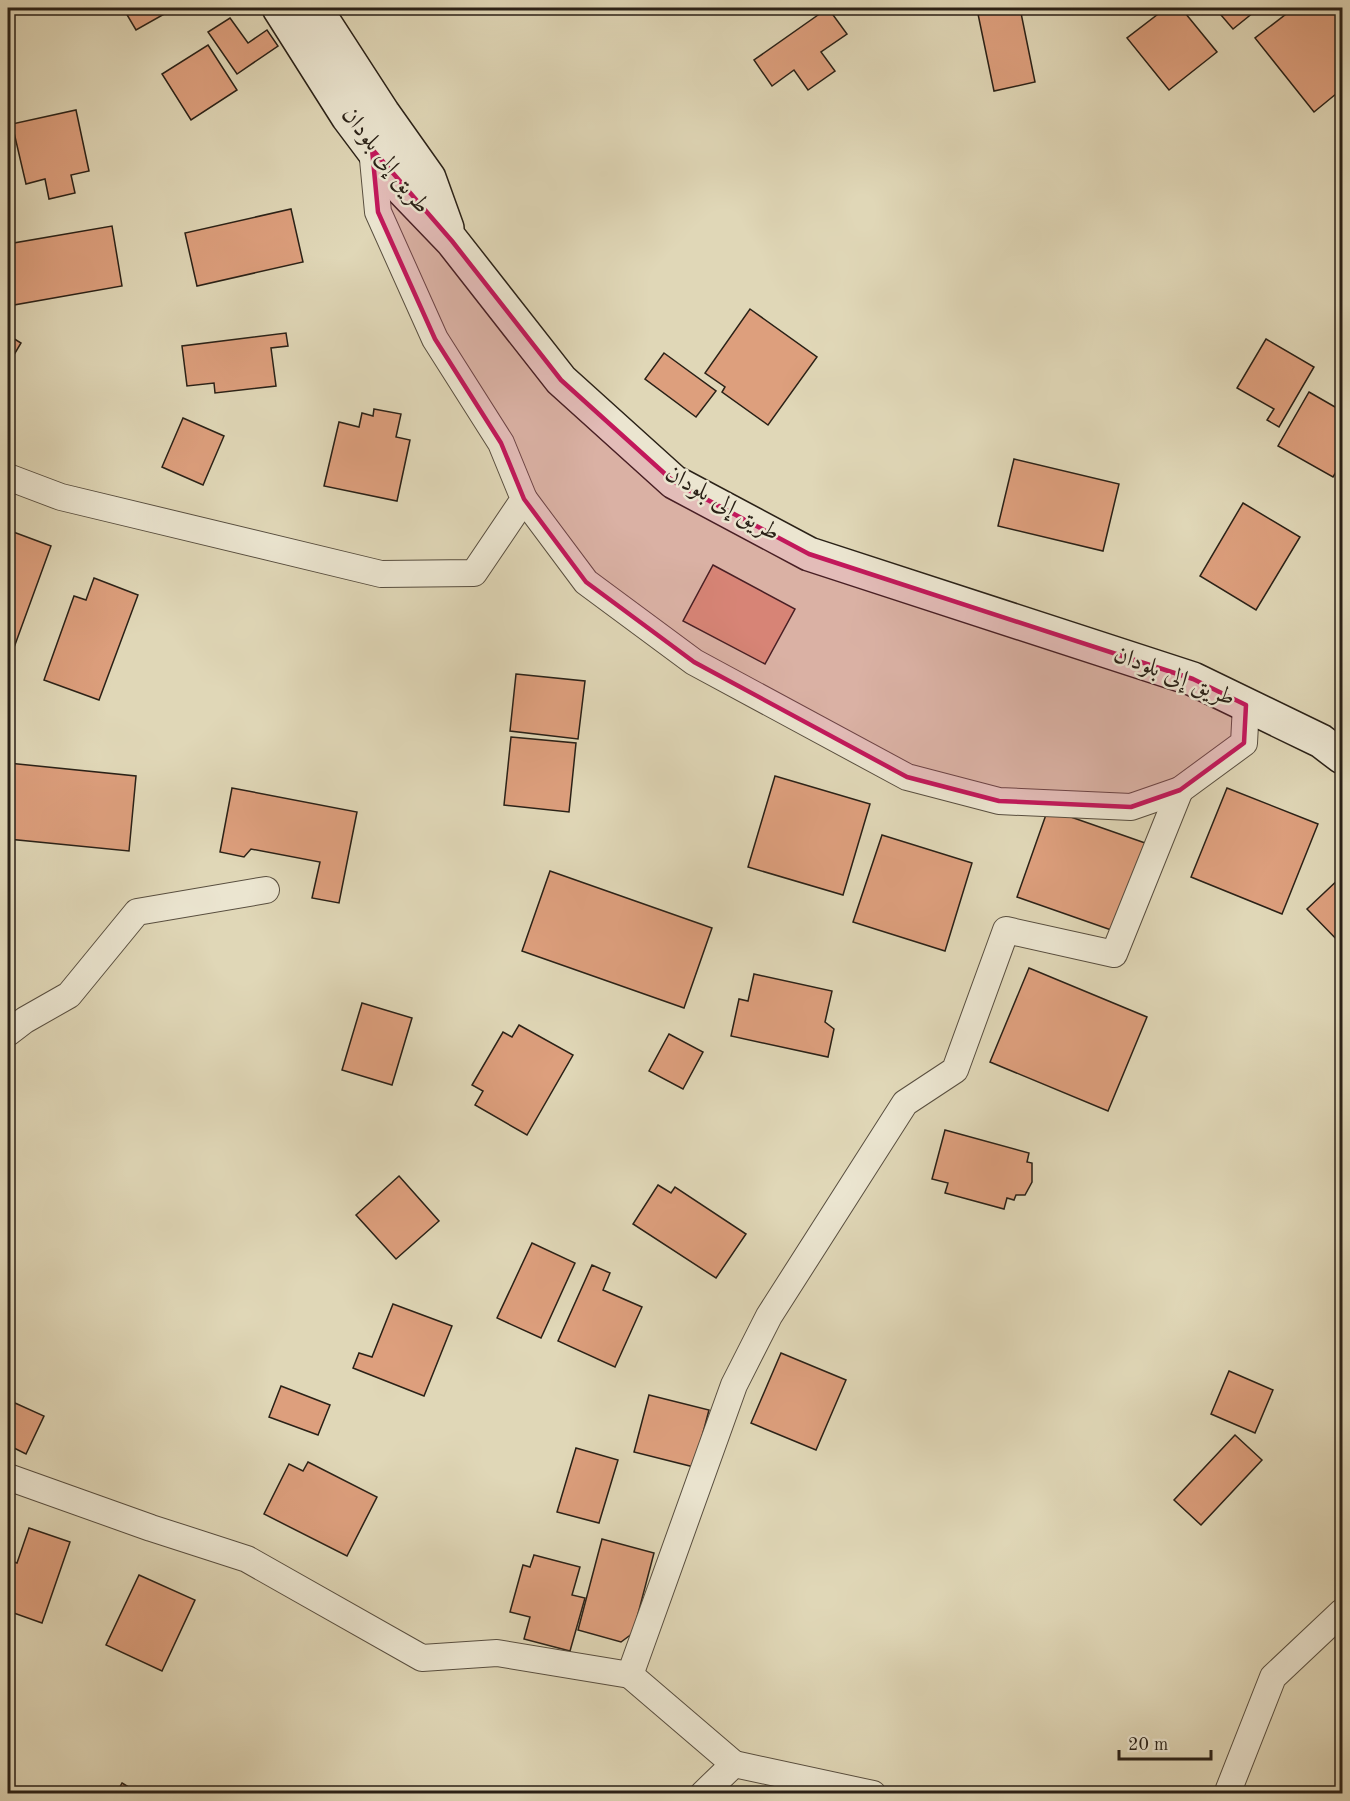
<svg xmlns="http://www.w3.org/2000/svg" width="1350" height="1801" font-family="'Old Standard TT',Amiri,serif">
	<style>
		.building { fill: #dd9f7d; stroke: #2a2117; stroke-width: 1.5 }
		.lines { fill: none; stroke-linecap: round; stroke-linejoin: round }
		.street-casing { stroke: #584e3f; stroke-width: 28 }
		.secondary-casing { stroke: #2a2117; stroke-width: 36 }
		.street { stroke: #ebe5d0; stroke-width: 26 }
		.secondary { stroke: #ebe5d0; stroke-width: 33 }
		.marked { fill: #c2185b; fill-opacity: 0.2; stroke: #c2185b; stroke-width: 4.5; stroke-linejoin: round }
		.labels { text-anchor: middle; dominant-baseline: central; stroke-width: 5; stroke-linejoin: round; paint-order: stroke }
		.street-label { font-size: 24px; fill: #2a2117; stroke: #ebe5d0 }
	</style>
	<rect width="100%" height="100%" fill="#e0d7b7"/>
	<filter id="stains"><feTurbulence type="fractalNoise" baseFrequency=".00333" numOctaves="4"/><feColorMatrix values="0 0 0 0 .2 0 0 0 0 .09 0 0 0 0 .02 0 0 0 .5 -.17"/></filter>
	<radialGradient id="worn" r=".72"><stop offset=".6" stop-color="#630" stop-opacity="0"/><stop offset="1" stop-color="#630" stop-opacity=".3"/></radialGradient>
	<g class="building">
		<path d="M123,8H175L136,30Z"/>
		<path d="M828,8L847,34L821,52L835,71L808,90L794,70L772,86L754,60Z"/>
		<path d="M1010,8H1020L1035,82L994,91L978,14Z"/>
		<path d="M1166,8H1181L1217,52L1169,90L1127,38Z"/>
		<path d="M1215,8H1259L1233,29Z"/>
		<path d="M1294,8H1331L1342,20L1337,31L1342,37V89L1314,112L1255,38Z"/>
		<path d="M230,18L248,43L267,30L278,46L237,74L208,32Z"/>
		<path d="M208,45L237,90L191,120L162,74Z"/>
		<path d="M76,110L89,171L71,175L75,193L49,199L45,179L26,184L12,124Z"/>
		<path d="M291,209L303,262L197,286L185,233Z"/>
		<path d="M112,226L122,286L8,306V244Z"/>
		<path d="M750,309L817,357L768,425L722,392L725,387L705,373Z"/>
		<path d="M286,333L288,346L271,348L276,386L215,393L214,383L187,386L182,346Z"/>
		<path d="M8,335L21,343L8,365Z"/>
		<path d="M1266,339L1314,367L1279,427L1267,420L1274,409L1237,388Z"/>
		<path d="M664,353L716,391L696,417L645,379Z"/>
		<path d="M1309,392L1342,411V461L1333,477L1278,446Z"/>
		<path d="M374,409L401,414L396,437L410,440L397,501L324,486L339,422L359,427L362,413L373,416Z"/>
		<path d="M183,418L224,436L203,485L162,467Z"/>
		<path d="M1014,459L1119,484L1103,551L998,526Z"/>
		<path d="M1243,503L1300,537L1256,610L1200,576Z"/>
		<path d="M8,530L51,546L8,664Z"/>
		<path d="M713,565L795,609L765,664L683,621Z"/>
		<path d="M94,578L138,595L99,700L44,680L74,596L86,600Z"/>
		<path d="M516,674L585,681L578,739L510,731Z"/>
		<path d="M511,737L576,743L569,812L504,805Z"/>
		<path d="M8,763L136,776L129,851L8,839Z"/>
		<path d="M775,776L870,804L843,895L748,867Z"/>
		<path d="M232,788L357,812L339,903L312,898L320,862L251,849L244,857L220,852Z"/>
		<path d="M1227,788L1318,824L1282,914L1191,877Z"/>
		<path d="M1048,809L1148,844L1117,932L1017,897Z"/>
		<path d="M882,835L972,863L945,951L853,922Z"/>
		<path d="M550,871L712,928L684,1008L522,951Z"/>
		<path d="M1342,876V945L1307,909Z"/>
		<path d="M1029,968L1147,1017L1108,1111L990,1062Z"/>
		<path d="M754,974L832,991L825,1022L834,1029L828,1057L731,1036L739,999L748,1001Z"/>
		<path d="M362,1003L412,1018L392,1085L342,1070Z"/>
		<path d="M519,1025L573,1055L527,1135L475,1105L483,1091L472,1085L503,1032L512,1037Z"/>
		<path d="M669,1034L703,1052L683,1089L649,1071Z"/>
		<path d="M945,1130L1029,1153L1027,1162L1032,1163V1182L1025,1195H1016L1014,1200L1007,1198L1004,1209L945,1193L948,1183L932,1179Z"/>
		<path d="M399,1176L439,1221L396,1259L356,1215Z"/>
		<path d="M658,1185L671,1193L675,1187L746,1234L716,1278L633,1224Z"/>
		<path d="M532,1243L575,1263L541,1338L497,1318Z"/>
		<path d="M592,1265L610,1273L603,1290L642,1307L615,1367L558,1341Z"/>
		<path d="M393,1304L452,1326L424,1396L353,1368L359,1353L372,1357Z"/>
		<path d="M781,1353L846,1380L816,1450L751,1423Z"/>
		<path d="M1229,1371L1273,1390L1255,1433L1211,1414Z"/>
		<path d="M281,1386L330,1405L318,1435L269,1417Z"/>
		<path d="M649,1395L709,1410L694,1467L634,1452Z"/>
		<path d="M15,1403L44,1416L26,1454L8,1445V1419Z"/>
		<path d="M1235,1435L1262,1460L1201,1525L1174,1500Z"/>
		<path d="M576,1448L618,1460L599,1523L557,1512Z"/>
		<path d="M308,1462L377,1497L347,1556L264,1514L289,1464L303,1471Z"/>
		<path d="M29,1528L70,1542L42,1623L8,1611V1560L17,1563Z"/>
		<path d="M602,1539L654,1553L633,1633L621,1642L578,1630Z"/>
		<path d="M534,1555L580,1567L572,1595L585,1598L570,1651L524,1639L530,1617L510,1612L523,1565L530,1567Z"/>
		<path d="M139,1575L195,1600L162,1671L106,1645Z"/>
		<path d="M122,1783L140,1794H116Z"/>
	</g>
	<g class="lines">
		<g class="street-casing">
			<g id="street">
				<path d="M8,477L61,497L381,574L474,573L524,499L501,443L435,339L378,212L372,149"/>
				<path d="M524,499L586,582L694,662L907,777L999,801L1131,807L1180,790L1244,743L1246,705"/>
				<path d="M8,1033L25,1020L69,995L137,912L266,890"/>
				<path d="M8,1477L151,1528L247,1559L422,1658L497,1653L630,1675L734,1385L769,1316L905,1103L955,1070L1006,930L1114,954L1180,790"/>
				<path d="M630,1675L734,1764L703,1794"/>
				<path d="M734,1764L873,1794"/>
				<path d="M1227,1794L1273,1677L1342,1612"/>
			</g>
		</g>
		<g class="secondary-casing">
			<g id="secondary">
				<path d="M279,8L348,117L372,149L403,190L452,241L561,380L674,482L809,554L1193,679L1321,741L1342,757"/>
				<path d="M315,8L383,113L429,178L447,228"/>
			</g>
		</g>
		<use href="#street" class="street"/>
		<use href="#secondary" class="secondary"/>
	</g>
	<path class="marked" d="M372,149L452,241L561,380L674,482L809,554L1193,679L1246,705L1244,743L1180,790L1131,807L999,801L907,777L694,662L586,582L524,499L501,443L435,339L378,212Z"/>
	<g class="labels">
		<g class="street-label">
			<text transform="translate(385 161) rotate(52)">طريق إلى بلودان</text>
			<text transform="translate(722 504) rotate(30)">طريق إلى بلودان</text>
			<text transform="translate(1174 677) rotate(21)">طريق إلى بلودان</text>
		</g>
	</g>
	<rect width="1350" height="1801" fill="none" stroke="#e0d7b7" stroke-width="30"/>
	<rect x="9" y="9" width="1332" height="1783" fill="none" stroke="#2a2117" stroke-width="3"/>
	<rect x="15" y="15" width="1320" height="1771" fill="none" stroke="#2a2117" stroke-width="1.5"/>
	<path d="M1119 1750v9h92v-9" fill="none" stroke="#2a2117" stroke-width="3"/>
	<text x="1128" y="1750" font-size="18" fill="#2a2117" stroke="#ebe5d0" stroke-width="4.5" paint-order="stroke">20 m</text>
	<rect width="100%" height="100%" filter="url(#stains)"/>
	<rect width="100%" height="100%" fill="url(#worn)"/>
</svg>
